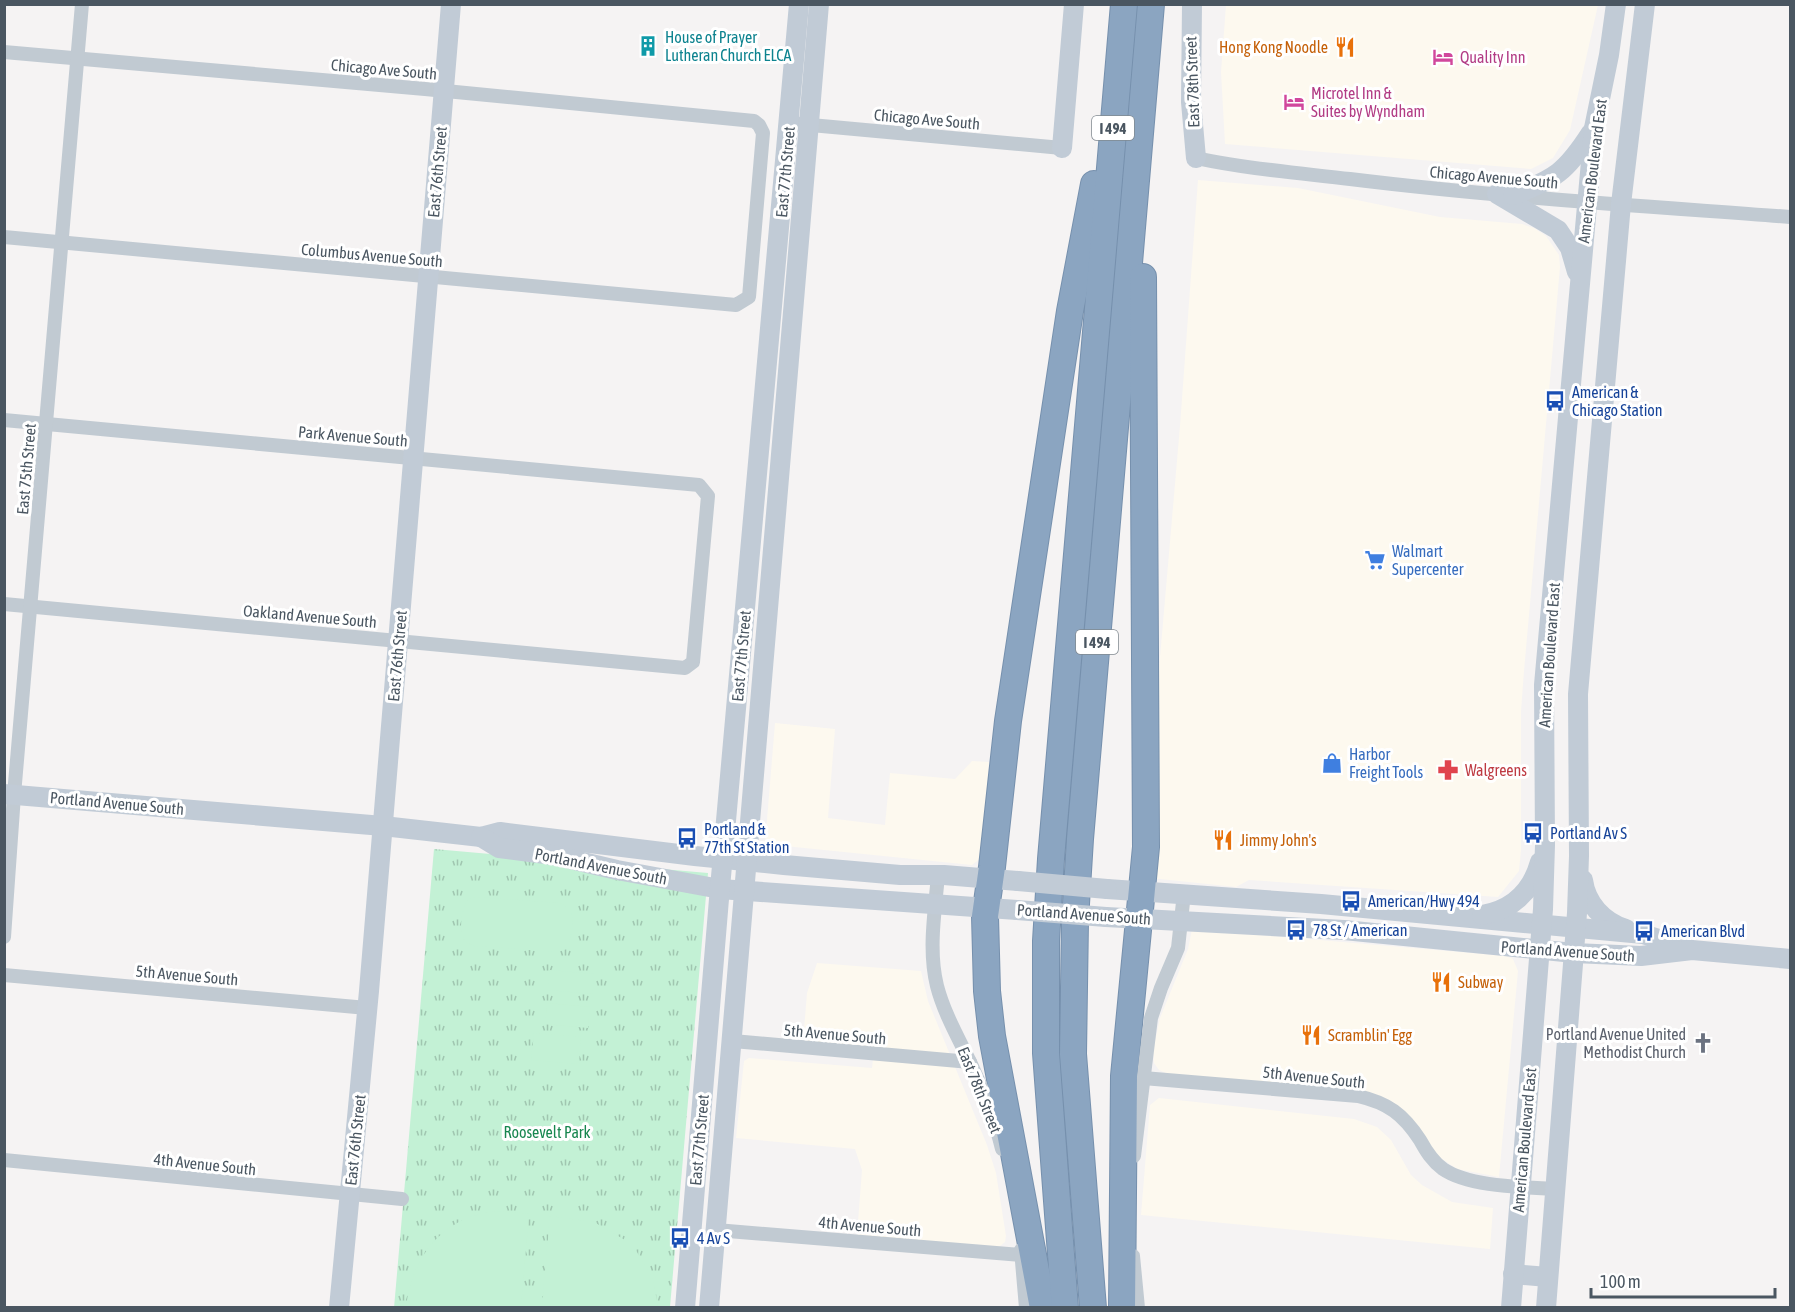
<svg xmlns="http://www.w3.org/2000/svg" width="1795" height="1312" font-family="'Asap Condensed',sans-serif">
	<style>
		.commercial { fill: #fdf9ef }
		.park { fill: url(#park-tufts) }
		.pitch { fill: #c3f1d5 }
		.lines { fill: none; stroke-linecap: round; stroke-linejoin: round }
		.highway-casing { stroke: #7690ad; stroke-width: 28 }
		.street { stroke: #c1cad2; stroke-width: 14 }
		.secondary { stroke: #c1cbd6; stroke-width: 20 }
		.highway { stroke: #8ba5c1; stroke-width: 26 }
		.secondary-bridge { stroke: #c1cbd6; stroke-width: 20 }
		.labels { text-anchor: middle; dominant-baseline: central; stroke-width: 6; stroke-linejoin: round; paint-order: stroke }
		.shield { fill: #fff; stroke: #808990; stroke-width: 1.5 }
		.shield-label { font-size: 15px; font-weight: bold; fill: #4a5661 }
		.culture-label { font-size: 16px; fill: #0d838f; stroke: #fff; text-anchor: start }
		.food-label { font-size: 16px; fill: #c56008; stroke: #fff; text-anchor: start }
		.hotel-label { font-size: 16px; fill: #b23c85; stroke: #fff; text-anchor: start }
		.street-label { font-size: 16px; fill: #4a5661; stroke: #fff }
		.transit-label { font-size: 16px; fill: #164399; stroke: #fff; text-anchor: start }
		.shop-label { font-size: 16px; fill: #366cbe; stroke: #fff; text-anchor: start }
		.health-label { font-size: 16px; fill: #be3a42; stroke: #fff; text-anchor: start }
		.worship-label { font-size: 16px; fill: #5b616d; stroke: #fff; text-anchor: end }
		.park-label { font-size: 16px; fill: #17864f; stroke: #fff }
	</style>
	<defs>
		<pattern id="park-tufts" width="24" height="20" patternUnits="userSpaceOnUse" patternTransform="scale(1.5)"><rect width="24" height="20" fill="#c3f1d5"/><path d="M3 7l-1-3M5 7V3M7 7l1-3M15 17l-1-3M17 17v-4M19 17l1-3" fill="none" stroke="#a0c6b0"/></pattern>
	</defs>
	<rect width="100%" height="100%" fill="#f5f3f3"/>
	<g class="commercial">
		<path d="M1226,5V4L1598,5L1570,130L1553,158L1531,169L1225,144L1221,72Z"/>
		<path d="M1198,180L1298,188L1440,217L1522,224L1534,228L1546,236L1559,255L1560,267L1524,671L1521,711V850L1519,871L1498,897L1249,880L1236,887L1141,877L1180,426Z"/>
		<path d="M775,723L835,729L828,818L885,825L890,773L955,779L972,761L989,762L981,858L972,865L765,844Z"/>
		<path d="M1192,929L1506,956L1513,959L1518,971L1499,1177L1457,1169L1435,1154L1392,1102L1362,1090L1168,1074L1159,1070L1154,1063L1153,1051L1160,1018L1188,949Z"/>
		<path d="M817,963L921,971L928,1001L987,1145L996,1173L1006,1236L1005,1242L1000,1246L996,1247L857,1235L862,1170L855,1149L736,1138L744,1061L749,1058L872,1068L874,1050L803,1042L807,993Z"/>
		<path d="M1159,1098L1354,1119L1377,1127L1391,1140L1411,1175L1422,1185L1452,1202L1493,1208L1490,1249L1141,1215L1150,1105Z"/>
	</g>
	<path class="park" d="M434,849L708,873L670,1307L394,1308Z"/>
	<g class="pitch">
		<path d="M476,897L560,903C563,904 567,907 569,909C576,918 571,940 566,949L557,952L474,946C472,945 467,943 466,942C457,933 462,908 468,899Z"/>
		<path d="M550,970L594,974L592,994L548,990Z"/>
		<path d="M547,1003L590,1007L588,1028L545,1024Z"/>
		<path d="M534,1033L581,1037L579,1064L531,1060Z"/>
		<path d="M500,1211L529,1214L521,1307H406C412,1255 445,1214 500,1211Z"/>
		<path d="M550,1216L594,1222L625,1240L637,1252L653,1279L658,1307H542Z"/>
	</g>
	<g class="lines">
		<g class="highway-casing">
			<g id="highway">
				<path d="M1043,1308L992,1036L987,991L985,916L992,867L1008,721L1070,311L1094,184"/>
				<path d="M1065,1308L1046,1053V941L1051,859L1124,4"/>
				<path d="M1093,1308L1073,1054L1075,920L1080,839L1151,4"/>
				<path d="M1122,1308L1124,1076L1146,847L1143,277"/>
			</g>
		</g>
		<g class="street">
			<path d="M4,52L425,89L754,121L759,125L763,133L749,297L736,305L4,237"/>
			<path d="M789,123L1062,148"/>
			<path d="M1196,158C1247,169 1299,173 1350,179C1496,197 1644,206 1790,217"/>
			<path d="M4,420L699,485L708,496L693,662L685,668L4,604"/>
			<path d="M938,875C935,911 928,950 937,986C944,1013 958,1037 970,1062C983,1090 995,1119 1002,1149"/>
			<path d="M4,937L14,795L82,4"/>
			<path d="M4,975L367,1008"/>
			<path d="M733,1041L970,1062"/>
			<path d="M1143,1078L1358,1096C1388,1103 1403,1114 1420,1140C1426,1151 1432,1161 1443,1169C1469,1187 1524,1187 1556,1189"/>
			<path d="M1134,1156L1151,1018L1161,988L1178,948L1184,893"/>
			<path d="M4,1160L402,1199"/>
			<path d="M716,1230L1021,1255"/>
			<path d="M1021,1250L1026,1308"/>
			<path d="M1133,1256L1138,1308"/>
		</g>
		<g class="secondary">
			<path d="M1192,4L1191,102L1196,158"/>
			<path d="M1062,148L1074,4"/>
			<path d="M1497,194L1558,230L1570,248L1577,272"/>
			<path d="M1513,195C1555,179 1566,172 1591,133"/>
			<path d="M4,794L383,826L481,837L500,832L695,856L784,865L900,875H944L1018,881"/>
			<path d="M481,837L499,848L553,855L617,870L720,889L1017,910"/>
			<path d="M1583,880C1586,903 1603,922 1626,929"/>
			<path d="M1107,889L1321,904L1643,934L1687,948"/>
			<path d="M1482,915C1512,910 1532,891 1540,862"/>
			<path d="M1106,917L1344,930L1574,953L1641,956L1692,950L1790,959"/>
			<path d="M1513,1274L1548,1277"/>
			<path d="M339,1308L369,991L451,4"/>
			<path d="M685,1308L719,899L799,4"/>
			<path d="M709,1308L819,4"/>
			<path d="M1511,1308L1543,909L1545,845L1544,685L1594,128L1609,55L1616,4"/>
			<path d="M1546,1308L1577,913L1579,856L1578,694L1621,204L1645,4"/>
		</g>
		<use href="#highway" class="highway"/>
		<g class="secondary-bridge">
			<path d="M1018,881L1107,889"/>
			<path d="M1017,910L1106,917"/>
		</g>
	</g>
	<defs>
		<g id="building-bare" transform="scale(1.62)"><path d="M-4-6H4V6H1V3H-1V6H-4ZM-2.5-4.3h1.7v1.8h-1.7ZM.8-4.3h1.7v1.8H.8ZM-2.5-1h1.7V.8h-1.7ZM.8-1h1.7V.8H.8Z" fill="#0f9aa8" stroke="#fff" stroke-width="2.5" paint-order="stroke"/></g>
		<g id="restaurant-bare" transform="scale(1.62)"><path d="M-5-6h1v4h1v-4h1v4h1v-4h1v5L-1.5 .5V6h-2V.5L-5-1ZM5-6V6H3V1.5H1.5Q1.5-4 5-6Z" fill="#e8710a" stroke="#fff" stroke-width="2.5" paint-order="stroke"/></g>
		<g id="hotel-bare" transform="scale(1.62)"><path d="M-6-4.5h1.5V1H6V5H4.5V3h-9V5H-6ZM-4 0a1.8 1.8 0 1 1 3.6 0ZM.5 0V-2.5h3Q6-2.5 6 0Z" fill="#d1479c" stroke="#fff" stroke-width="2.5" paint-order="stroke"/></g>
		<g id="bus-bare" transform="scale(1.62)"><path d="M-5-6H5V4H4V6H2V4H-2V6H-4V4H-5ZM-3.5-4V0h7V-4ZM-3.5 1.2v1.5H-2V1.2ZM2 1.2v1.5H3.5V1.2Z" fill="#1a4fb4" stroke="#fff" stroke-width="2.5" paint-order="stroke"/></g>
		<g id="supermarket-bare" transform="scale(1.62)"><path d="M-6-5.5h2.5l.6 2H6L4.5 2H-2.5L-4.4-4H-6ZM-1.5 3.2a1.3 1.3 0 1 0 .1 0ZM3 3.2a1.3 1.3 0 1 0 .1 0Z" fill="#3f7fe0" stroke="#fff" stroke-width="2.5" paint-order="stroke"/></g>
		<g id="shop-bare" transform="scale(1.62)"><path d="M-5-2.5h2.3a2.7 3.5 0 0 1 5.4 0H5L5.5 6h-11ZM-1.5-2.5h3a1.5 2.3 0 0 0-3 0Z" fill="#3f7fe0" stroke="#fff" stroke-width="2.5" paint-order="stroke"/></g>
		<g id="pharmacy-bare" transform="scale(1.62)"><path d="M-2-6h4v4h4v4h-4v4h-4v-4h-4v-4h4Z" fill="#e0444e" stroke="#fff" stroke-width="2.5" paint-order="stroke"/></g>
		<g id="church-bare" transform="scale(1.62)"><path d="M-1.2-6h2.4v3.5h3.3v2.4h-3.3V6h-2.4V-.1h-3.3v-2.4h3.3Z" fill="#6b7280" stroke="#fff" stroke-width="2.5" paint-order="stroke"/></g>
	</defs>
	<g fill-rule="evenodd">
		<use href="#building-bare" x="648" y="46"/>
		<use href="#restaurant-bare" x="1345" y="47"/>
		<use href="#hotel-bare" x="1443" y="57"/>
		<use href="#hotel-bare" x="1294" y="102"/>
		<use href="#bus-bare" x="1555" y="401"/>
		<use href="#supermarket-bare" x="1375" y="560"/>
		<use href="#shop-bare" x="1332" y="763"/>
		<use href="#pharmacy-bare" x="1448" y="770"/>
		<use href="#bus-bare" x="1533" y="833"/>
		<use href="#bus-bare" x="687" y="838"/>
		<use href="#restaurant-bare" x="1223" y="840"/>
		<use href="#bus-bare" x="1351" y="901"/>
		<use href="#bus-bare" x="1296" y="930"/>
		<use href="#bus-bare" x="1644" y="931"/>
		<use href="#restaurant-bare" x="1441" y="982"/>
		<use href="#restaurant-bare" x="1311" y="1035"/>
		<use href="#church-bare" x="1703" y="1043"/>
		<use href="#bus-bare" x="680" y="1238"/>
	</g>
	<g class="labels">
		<g class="shield">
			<rect x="1092" y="116" width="42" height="24" rx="4.5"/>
			<rect x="1076" y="630" width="42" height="24" rx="4.5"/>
		</g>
		<g class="shield-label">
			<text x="1113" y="128">I 494</text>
			<text x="1097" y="642">I 494</text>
		</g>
		<g class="culture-label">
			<text x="665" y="37">House of Prayer<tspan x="665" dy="18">Lutheran Church ELCA</tspan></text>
		</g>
		<g class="food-label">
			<text x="1328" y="47" text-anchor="end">Hong Kong Noodle</text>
			<text x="1240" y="840">Jimmy John's</text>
			<text x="1458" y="982">Subway</text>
			<text x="1328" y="1035">Scramblin' Egg</text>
		</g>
		<g class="hotel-label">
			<text x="1460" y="57">Quality Inn</text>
			<text x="1311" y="93">Microtel Inn &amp;<tspan x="1311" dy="18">Suites by Wyndham</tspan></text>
		</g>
		<g class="street-label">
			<text transform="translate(384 69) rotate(5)">Chicago Ave South</text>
			<text transform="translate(1192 82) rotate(-92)">East 78th Street</text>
			<text transform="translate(927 119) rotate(5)">Chicago Ave South</text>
			<text transform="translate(1592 171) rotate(-83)">American Boulevard East</text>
			<text transform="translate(437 172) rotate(-85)">East 76th Street</text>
			<text transform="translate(785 172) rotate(-85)">East 77th Street</text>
			<text transform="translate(1494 177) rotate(5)">Chicago Avenue South</text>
			<text transform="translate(372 255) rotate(5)">Columbus Avenue South</text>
			<text transform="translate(353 436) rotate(5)">Park Avenue South</text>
			<text transform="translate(26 469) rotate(-85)">East 75th Street</text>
			<text transform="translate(310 616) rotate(5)">Oakland Avenue South</text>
			<text transform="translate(1549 655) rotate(-86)">American Boulevard East</text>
			<text transform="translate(397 656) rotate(-85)">East 76th Street</text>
			<text transform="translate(741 656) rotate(-85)">East 77th Street</text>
			<text transform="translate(117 803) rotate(5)">Portland Avenue South</text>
			<text transform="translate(601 866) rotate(11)">Portland Avenue South</text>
			<text transform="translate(1084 914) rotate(4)">Portland Avenue South</text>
			<text transform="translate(1568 951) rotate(4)">Portland Avenue South</text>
			<text transform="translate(187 975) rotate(5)">5th Avenue South</text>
			<text transform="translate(835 1034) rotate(5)">5th Avenue South</text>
			<text transform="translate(1314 1077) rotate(6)">5th Avenue South</text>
			<text transform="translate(980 1090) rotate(68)">East 78th Street</text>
			<text transform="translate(355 1140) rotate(-84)">East 76th Street</text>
			<text transform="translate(699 1140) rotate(-85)">East 77th Street</text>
			<text transform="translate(1524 1140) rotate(-85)">American Boulevard East</text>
			<text transform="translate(205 1164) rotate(6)">4th Avenue South</text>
			<text transform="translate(870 1226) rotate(5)">4th Avenue South</text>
		</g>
		<g class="transit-label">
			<text x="1572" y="392">American &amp;<tspan x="1572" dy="18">Chicago Station</tspan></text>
			<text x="704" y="829">Portland &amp;<tspan x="704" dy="18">77th St Station</tspan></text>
			<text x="1550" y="833">Portland Av S</text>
			<text x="1368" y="901">American/Hwy 494</text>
			<text x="1313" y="930">78 St / American</text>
			<text x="1661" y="931">American Blvd</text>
			<text x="697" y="1238">4 Av S</text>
		</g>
		<g class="shop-label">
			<text x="1392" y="551">Walmart<tspan x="1392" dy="18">Supercenter</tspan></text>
			<text x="1349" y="754">Harbor<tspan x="1349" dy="18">Freight Tools</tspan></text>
		</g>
		<g class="health-label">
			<text x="1465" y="770">Walgreens</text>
		</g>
		<g class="worship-label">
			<text x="1686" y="1034">Portland Avenue United<tspan x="1686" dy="18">Methodist Church</tspan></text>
		</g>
		<g class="park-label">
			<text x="547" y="1132">Roosevelt Park</text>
		</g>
	</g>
	<rect width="1795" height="1312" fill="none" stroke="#4a5661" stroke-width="12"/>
	<path d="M1591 1288v9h184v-9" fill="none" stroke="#4a5661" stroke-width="3"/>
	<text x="1600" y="1288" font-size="18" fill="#4a5661" stroke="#ffffff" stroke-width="4.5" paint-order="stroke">100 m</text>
</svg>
